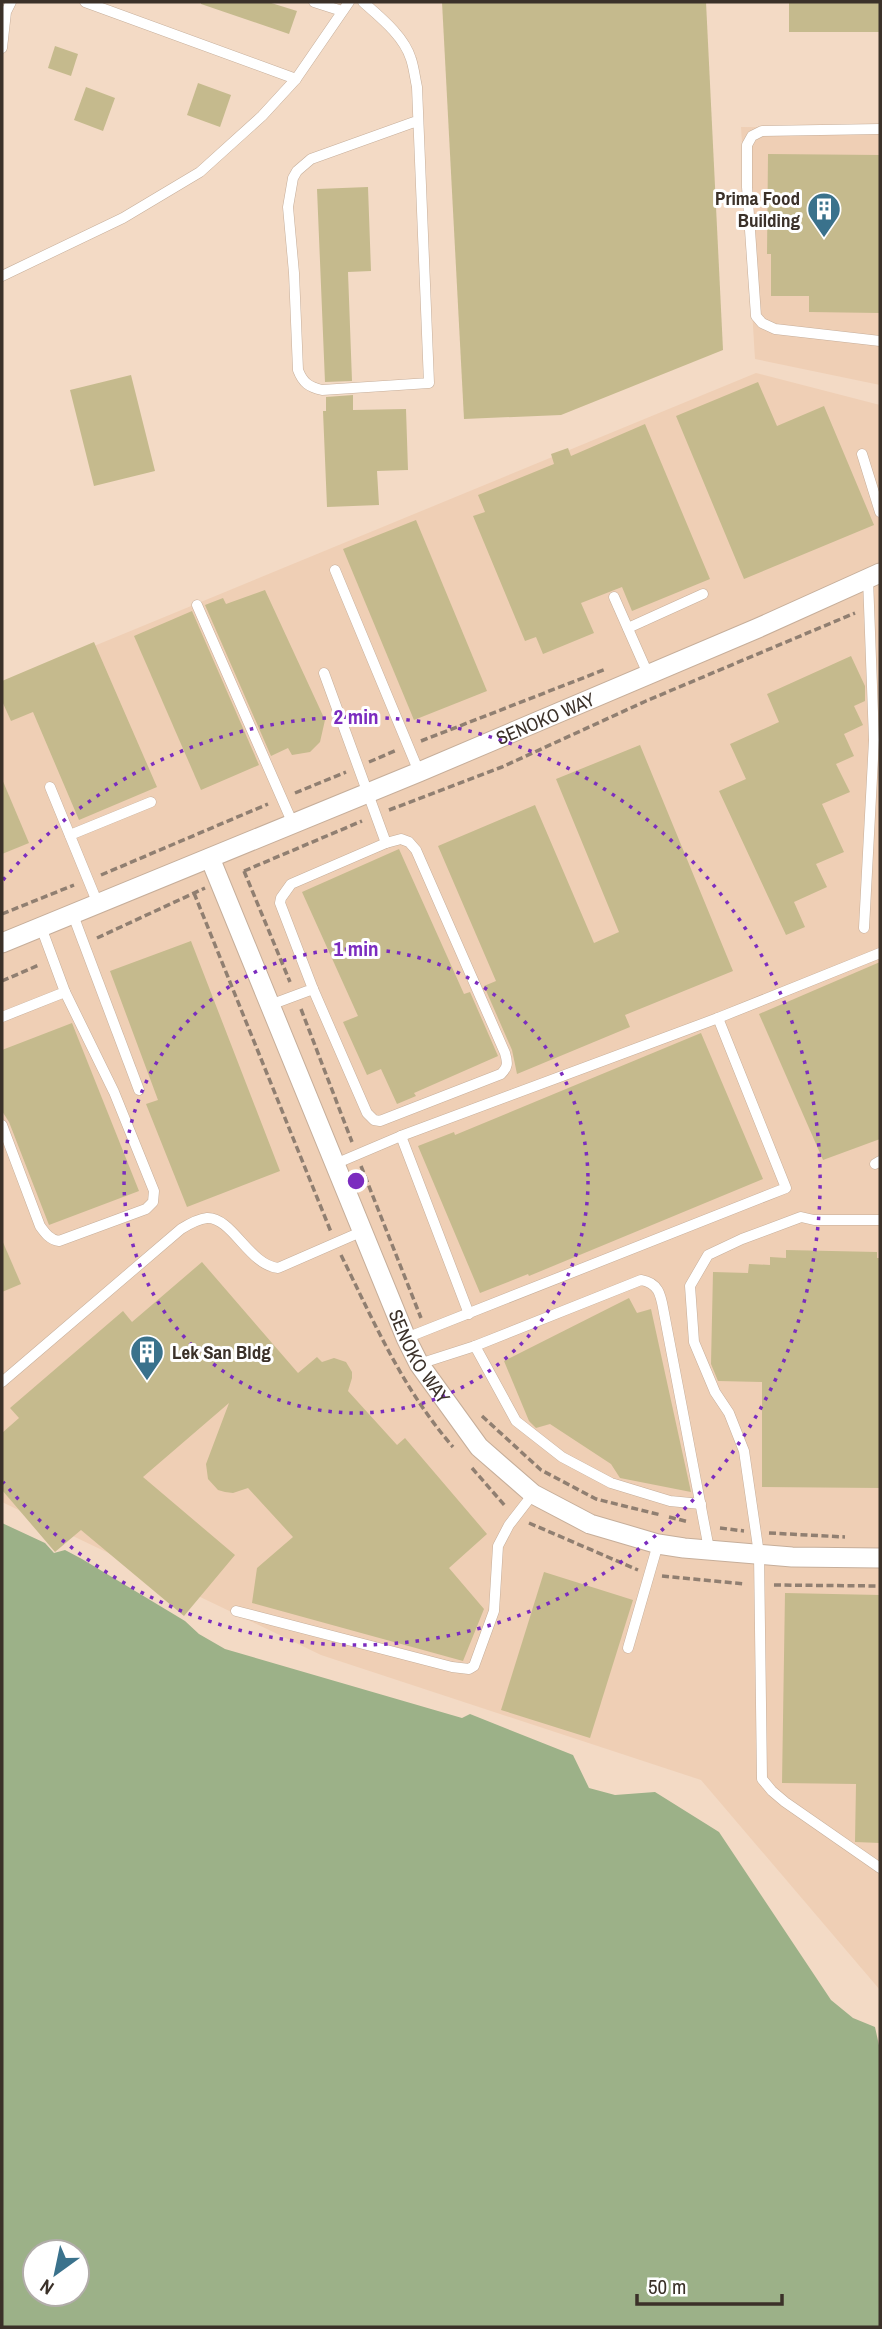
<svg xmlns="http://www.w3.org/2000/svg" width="882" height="2329" font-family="'Archivo Narrow',sans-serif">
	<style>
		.built { fill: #efcfb5 }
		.water { fill: #9cb188; fill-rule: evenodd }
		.building { fill: #c5ba8d }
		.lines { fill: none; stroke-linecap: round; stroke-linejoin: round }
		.lane-casing { stroke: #c6ae9a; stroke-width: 11 }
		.street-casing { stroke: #c6ae9a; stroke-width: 21 }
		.path { stroke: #907f71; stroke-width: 3.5; stroke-dasharray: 7 3.5; stroke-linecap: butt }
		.lane { stroke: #fff; stroke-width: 10 }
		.street { stroke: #fff; stroke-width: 19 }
		.ring { fill: none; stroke: #7b2cbf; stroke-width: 3.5; stroke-dasharray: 3.5 7 }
		.labels { text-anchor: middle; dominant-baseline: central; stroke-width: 6; stroke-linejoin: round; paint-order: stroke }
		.poi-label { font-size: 19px; font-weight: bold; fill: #3b3129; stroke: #fff; text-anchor: end }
		.street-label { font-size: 19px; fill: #3b3129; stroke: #fff }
		.centre { fill: #7b2cbf; stroke: #fff; stroke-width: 3.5 }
		.ring-label { font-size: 21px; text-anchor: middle; font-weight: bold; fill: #7b2cbf; stroke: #fff; stroke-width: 6; stroke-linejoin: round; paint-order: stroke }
	</style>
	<rect width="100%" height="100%" fill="#f3dac5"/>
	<g class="built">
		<path d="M741,127L880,128V385L755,359Z"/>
		<path d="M756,373L880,405V1990L701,1780L321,1655L2,1502V684Z"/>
	</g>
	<path class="water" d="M2,1523L45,1543L54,1553L65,1550L82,1559L185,1621L199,1634L225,1649L462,1718L470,1714L573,1755L589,1788L615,1795L655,1792L719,1832L831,2000L853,2018L875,2027L880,2050V2327H2ZM35,2252H77V2294H35Z"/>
	<g class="building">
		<path d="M201,2H268L297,11L289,34L201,4Z"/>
		<path d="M442,2H706L723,350L561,415L464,419Z"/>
		<rect x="789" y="2" width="91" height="30"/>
		<path d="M55,46L78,54L71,76L48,68Z"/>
		<path d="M198,83L231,95L220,127L187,115Z"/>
		<path d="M86,87L115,98L103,131L74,120Z"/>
		<path d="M768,154L880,155V313L809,312V296H771V254H767Z"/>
		<path d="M368,187L371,271L348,272L352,381L325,382L317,189Z"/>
		<path d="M131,375L155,471L94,486L70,390Z"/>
		<path d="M758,382L777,426L824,406L874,525L744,579L676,416Z"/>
		<path d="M353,395V410L406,409L408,470L377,471L379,505L327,507L323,411H326V397Z"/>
		<path d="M645,424L710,579L632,611L622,587L581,603L594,633L543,654L536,637L525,641L473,516L485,512L478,495L554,464L551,454L568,448L571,456Z"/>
		<path d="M416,520L487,691L414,720L343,549Z"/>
		<path d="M265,590L325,720L320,742L310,752L292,755L288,748L271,756L205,605L223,598L226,604Z"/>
		<path d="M192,611L259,765L201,790L134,636Z"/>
		<path d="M94,642L157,787L79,820L33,712L11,721L2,701V681Z"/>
		<path d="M851,656L865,686V701L854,706L863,725L844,734L854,756L836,764L850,792L822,804L844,852L816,864L827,887L794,902L805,927L786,935L719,791L746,779L730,744L779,722L767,694Z"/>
		<path d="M640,745L733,971L625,1015L630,1027L517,1074L512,1050L484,986L496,981L438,846L535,805L594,943L619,932L556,779Z"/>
		<path d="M2,779L29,843L2,854Z"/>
		<path d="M399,849L464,994L470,992L498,1056L414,1093L416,1096L397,1104L381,1069L367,1075L343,1022L358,1016L302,892Z"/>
		<path d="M191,941L280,1171L187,1207L146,1104L158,1100L110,971Z"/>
		<path d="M880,962V1139L823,1160L759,1014Z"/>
		<path d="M72,1023L139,1191L49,1225L9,1122L2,1111V1050Z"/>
		<path d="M701,1033L763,1179L529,1276L528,1274L480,1293L418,1146L454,1132L455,1135Z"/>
		<path d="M2,1240L21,1284L2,1292Z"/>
		<path d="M786,1250L877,1252V1258H880V1488L762,1487V1382L718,1381L711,1364L713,1272L748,1273L749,1264L770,1265V1257L786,1258Z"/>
		<path d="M202,1262L298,1373L317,1357L322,1362L334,1358L346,1362L352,1372V1378L348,1391L397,1445L405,1438L487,1534L449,1568L484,1609L463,1661L252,1603L257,1568L293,1537L248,1488L233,1493L225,1492L218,1490L208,1479L206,1464L229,1403L143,1477L235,1555L184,1616L81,1530L55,1552L2,1490V1433L19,1418L10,1408L123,1311L132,1322Z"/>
		<path d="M629,1298L637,1313L651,1309L691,1492L620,1478L611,1464L550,1424L536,1428L529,1421L504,1361Z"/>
		<path d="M544,1572L633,1600L590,1738L501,1710Z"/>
		<path d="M785,1593L880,1595V1843L855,1842L856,1784L782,1783Z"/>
	</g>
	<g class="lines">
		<g class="lane-casing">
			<g id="lane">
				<path d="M85,2L296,79"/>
				<path d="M314,2L342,11"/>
				<path d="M363,2C380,17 404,36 411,59C414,68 415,78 417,87L429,383L322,390C309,387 303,383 298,370L294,273L288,207L293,178L297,171L311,159L417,121"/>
				<path d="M2,48L6,12L11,2"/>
				<path d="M880,129L762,131L752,136L747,145V187L756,316L762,323L775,329L880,341"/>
				<path d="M2,276L123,218L200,172L262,116L296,79L349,2"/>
				<path d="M862,454L880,512"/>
				<path d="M335,570L419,772"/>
				<path d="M614,597L648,674"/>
				<path d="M197,605L293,824"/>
				<path d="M628,628L703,594"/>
				<path d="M50,787L98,904"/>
				<path d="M70,835L151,802"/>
				<path d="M73,915L139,1090"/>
				<path d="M864,928L874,740L868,579"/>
				<path d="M313,989L367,1113L374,1120L380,1121L501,1074C508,1067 508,1063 505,1053L416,850L409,842L401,839L386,843"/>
				<path d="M270,1005L313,989L280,903L281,898L291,884L386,843L324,673"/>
				<path d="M2,1017L65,992L41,927"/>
				<path d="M2,1125L40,1226C45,1233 50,1240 59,1241L146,1209L153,1202L154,1191L114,1092L65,992"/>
				<path d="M401,1136L469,1314"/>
				<path d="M335,1164L401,1136L718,1018L880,953"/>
				<path d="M875,1164L880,1161"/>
				<path d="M880,1220H814L801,1217L742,1239L708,1255L690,1286L694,1342L715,1392L729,1413L744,1451L759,1554L762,1779L772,1791L785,1802L880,1868"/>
				<path d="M406,1338L786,1188L718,1018"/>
				<path d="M475,1346L641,1280C660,1283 661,1297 664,1313L709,1549"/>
				<path d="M419,1364L475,1346L516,1421L562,1457L611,1483L670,1501L701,1504"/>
				<path d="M2,1382L181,1229C189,1224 198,1219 207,1218C232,1217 249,1265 278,1268L363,1231"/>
				<path d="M236,1611L452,1667L469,1669L474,1666L494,1611L498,1546L509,1525L533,1494"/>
				<path d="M628,1648L658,1544"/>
			</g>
		</g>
		<g class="street-casing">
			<g id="street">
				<path id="s1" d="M210,858L406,1338L419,1364L479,1447L533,1494L590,1524L658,1544L684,1548L792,1557L880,1558"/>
				<path id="s2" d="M2,943L419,772L758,628L880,573"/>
			</g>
		</g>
		<g class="path">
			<path d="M421,741L606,669"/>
			<path d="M369,762L397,750"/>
			<path d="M295,793L346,772"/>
			<path d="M389,810L502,767L646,701L855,613"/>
			<path d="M244,871L290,982"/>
			<path d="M244,871L362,821"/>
			<path d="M101,875L268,804"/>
			<path d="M194,893L331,1232"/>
			<path d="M2,914L74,885"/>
			<path d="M97,938L205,888"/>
			<path d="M2,981L39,965"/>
			<path d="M301,1009L352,1142"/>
			<path d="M361,1166L421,1318"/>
			<path d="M341,1255C375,1324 402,1388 453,1447"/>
			<path d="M482,1416L541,1470L596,1499L661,1515"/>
			<path d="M472,1468L506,1507"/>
			<path d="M669,1517L689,1522"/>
			<path d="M529,1523L638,1570"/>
			<path d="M720,1528L744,1531"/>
			<path d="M769,1533L845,1537"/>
			<path d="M662,1576L745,1584"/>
			<path d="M774,1585L880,1586"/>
		</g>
		<use href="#lane" class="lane"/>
		<use href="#street" class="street"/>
	</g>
	<g class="ring">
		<circle cx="356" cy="1181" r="232"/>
		<path d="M3 880A464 464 0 1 1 3 1482"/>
	</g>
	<defs>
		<g id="building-pin" transform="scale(1.75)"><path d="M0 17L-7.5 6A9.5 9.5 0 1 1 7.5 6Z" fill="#3a728c" stroke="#fff"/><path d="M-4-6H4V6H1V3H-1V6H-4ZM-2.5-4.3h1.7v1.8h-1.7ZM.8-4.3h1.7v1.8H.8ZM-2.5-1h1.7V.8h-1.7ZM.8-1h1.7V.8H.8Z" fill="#fff"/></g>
	</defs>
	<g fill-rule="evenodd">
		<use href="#building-pin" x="824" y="209"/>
		<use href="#building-pin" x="147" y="1352"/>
	</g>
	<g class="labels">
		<g class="poi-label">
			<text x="800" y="198">Prima Food<tspan x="800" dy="22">Building</tspan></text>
			<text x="172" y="1352" text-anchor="start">Lek San Bldg</text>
		</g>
		<g class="street-label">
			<text stroke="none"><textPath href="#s2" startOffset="588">SENOKO WAY</textPath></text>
			<text stroke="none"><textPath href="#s1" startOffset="541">SENOKO WAY</textPath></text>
		</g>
	</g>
	<circle cx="356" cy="1181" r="10" class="centre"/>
	<g class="ring-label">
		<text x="356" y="724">2 min</text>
		<text x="356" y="956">1 min</text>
	</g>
	<rect width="882" height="2329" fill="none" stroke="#3b3129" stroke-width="7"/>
	<g transform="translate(56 2273) rotate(213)"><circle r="33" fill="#ffffff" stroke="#b1ada9" stroke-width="2"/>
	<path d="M0-5L12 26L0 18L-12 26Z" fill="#3a728c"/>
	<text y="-10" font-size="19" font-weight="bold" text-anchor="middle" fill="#3b3129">N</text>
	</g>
	<path d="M637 2294v10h145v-10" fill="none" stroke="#3b3129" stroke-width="3.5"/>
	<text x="648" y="2294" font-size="21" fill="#3b3129" stroke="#ffffff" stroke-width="5" paint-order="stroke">50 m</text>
</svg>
